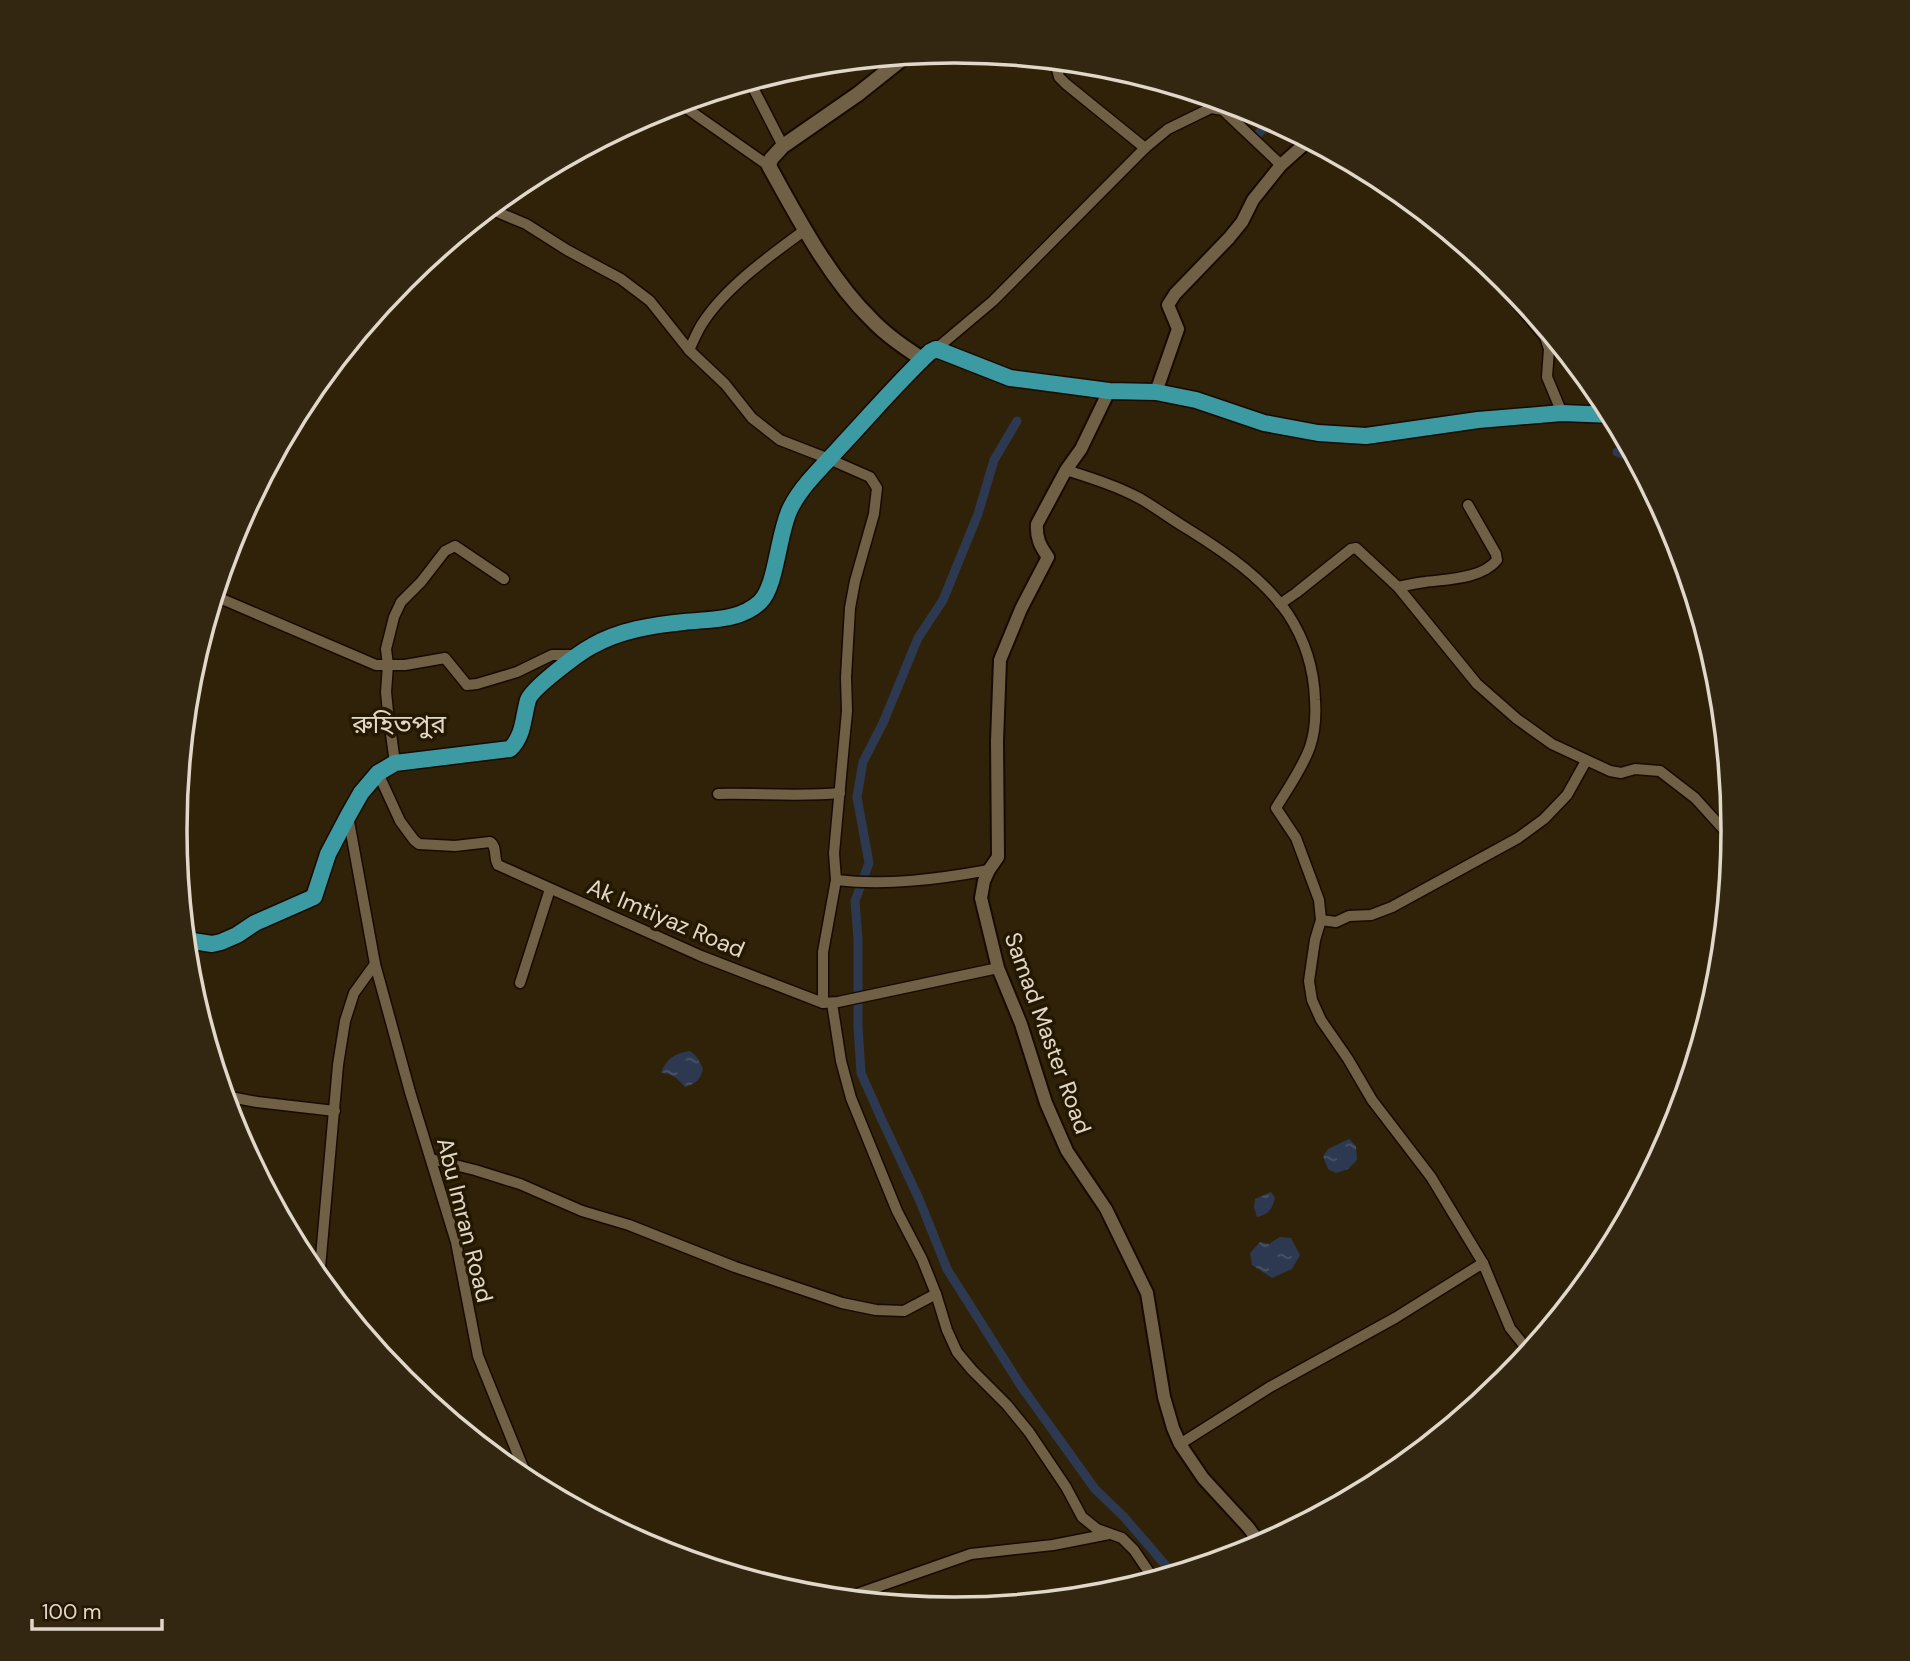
<svg xmlns="http://www.w3.org/2000/svg" width="1910" height="1661" font-family="'DM Sans','Noto Sans Bengali',sans-serif">
	<style>
		.water { fill: url(#water-ripples) }
		.lines { fill: none; stroke-linecap: round; stroke-linejoin: round }
		.canal { stroke: #2d3950; stroke-width: 9 }
		.minor-casing { stroke: #170a00; stroke-width: 13 }
		.tertiary-casing { stroke: #170a00; stroke-width: 16 }
		.secondary-casing { stroke: #170a00; stroke-width: 18 }
		.primary-casing { stroke: #170a00; stroke-width: 19 }
		.minor { stroke: #706046; stroke-width: 10 }
		.tertiary { stroke: #706046; stroke-width: 12 }
		.secondary { stroke: #706046; stroke-width: 14 }
		.primary { stroke: #3c9aa2; stroke-width: 16 }
		.labels { text-anchor: middle; dominant-baseline: central; stroke-width: 7; stroke-linejoin: round; paint-order: stroke }
		.street-label { font-size: 23px; fill: #e1d8c9; stroke: #251801 }
		.quarter-label { font-size: 26px; fill: #e1d8c9; stroke: #251801 }
		.rim { fill: none; stroke: #e1d8c9; stroke-width: 3.5 }
	</style>
	<defs>
		<pattern id="water-ripples" width="26" height="14" patternUnits="userSpaceOnUse" patternTransform="scale(1.75)"><rect width="26" height="14" fill="#2d3950"/><path d="M2 4q2-2 4 0t4 0M15 11q2-2 4 0t4 0" fill="none" stroke="#4b5568"/></pattern>
	</defs>
	<rect width="100%" height="100%" fill="#2f2209"/>
	<g class="water">
		<path d="M690,1051L696,1056L703,1068C701,1079 696,1084 685,1087C678,1079 672,1073 661,1073C666,1059 675,1053 690,1051Z"/>
		<path d="M1349,1139L1356,1146L1357,1160L1348,1169L1336,1173L1328,1169L1323,1156L1328,1149Z"/>
		<path d="M1271,1192L1275,1198C1272,1209 1269,1214 1257,1217L1254,1207L1255,1199Z"/>
		<path d="M1280,1237L1291,1238L1300,1255L1292,1269L1272,1278L1252,1265L1250,1253L1260,1242L1269,1244Z"/>
	</g>
	<g class="lines">
		<g class="canal">
			<path d="M1255,137L1272,120"/>
			<path d="M1017,421L994,460L978,514L943,600L918,638L883,723L863,762L857,797L869,863L855,901L858,939V1027L861,1073L881,1118L919,1199L947,1269L1021,1386L1095,1489L1124,1517L1174,1575"/>
			<path d="M1617,452L1636,459"/>
		</g>
		<g class="minor-casing">
			<g id="minor">
				<path d="M1063,61L1057,69L1059,77L1066,84L1145,148"/>
				<path d="M750,82L783,146"/>
				<path d="M679,103L769,166"/>
				<path d="M490,209L526,224L567,250L621,279L650,301L689,350L725,384L752,418L780,440L829,459L870,477L877,488L874,514L855,581L850,608L846,677L847,711L834,853L836,880L823,952V1003"/>
				<path d="M1478,256L1545,337L1549,349L1547,377L1562,413"/>
				<path d="M936,349L993,301L1145,148L1168,129L1211,108L1223,110L1281,165"/>
				<path d="M689,350C694,340 698,329 704,321C727,286 771,255 805,230"/>
				<path d="M1066,470C1091,478 1117,486 1141,499C1158,509 1174,521 1191,531C1226,553 1264,579 1288,614C1305,640 1314,669 1315,700C1316,715 1315,732 1310,747C1302,769 1288,788 1276,808L1296,838L1319,900L1321,920L1315,940L1309,981L1312,1000L1321,1020L1348,1059L1372,1100L1431,1177L1483,1263"/>
				<path d="M1398,587C1407,585 1416,583 1425,582C1447,579 1482,579 1497,560L1496,554L1468,505"/>
				<path d="M215,596L376,665H405L445,658L467,685L477,684L517,672L552,655H576"/>
				<path d="M1280,604L1296,593L1351,549L1356,548L1398,587L1477,684L1517,719L1552,744L1610,771L1621,773L1635,769L1660,771L1695,798L1734,841"/>
				<path d="M395,763L388,712L386,692L388,665L386,649L394,617L401,602L421,582L445,551L455,546L504,579"/>
				<path d="M378,773L400,821L414,840L419,844L455,846L490,842C498,847 493,858 498,865L701,956L823,1003L838,1002L998,968"/>
				<path d="M718,794C759,793 800,797 840,793"/>
				<path d="M348,816L375,964L410,1092L456,1242L478,1356L529,1482"/>
				<path d="M836,880C887,886 939,879 989,870"/>
				<path d="M1321,920L1336,922L1349,916L1371,915L1392,907L1518,838L1544,819L1567,795L1586,761"/>
				<path d="M520,983L550,889"/>
				<path d="M832,1003L841,1061L851,1098L897,1211L922,1259L936,1294"/>
				<path d="M225,1096L257,1102L335,1111"/>
				<path d="M431,1159L475,1170L520,1184L582,1211L629,1225L735,1267L842,1303L876,1310L904,1311L936,1294L947,1330L957,1352L972,1370L1007,1405L1029,1432L1066,1487L1082,1517L1097,1529L1122,1538L1134,1550L1155,1581"/>
				<path d="M319,1279L338,1065L345,1021L354,993L375,964"/>
				<path d="M1180,1444L1270,1387L1395,1318L1483,1263L1510,1328L1526,1348L1541,1340"/>
				<path d="M843,1599L971,1554L1053,1545L1109,1534"/>
			</g>
		</g>
		<g class="tertiary-casing">
			<g id="tertiary">
				<path d="M1109,391L1081,449L1066,470L1037,524C1036,538 1040,546 1048,557L1021,609L1000,660L997,741L998,857L989,870L984,881L981,898L998,968L1021,1024L1046,1103L1067,1151L1106,1209L1147,1293L1164,1397L1173,1428L1180,1444L1203,1478L1248,1527L1262,1546"/>
				<path d="M1156,392L1178,329L1168,305L1175,294L1229,238L1242,222L1253,200L1281,165L1309,140"/>
			</g>
		</g>
		<g class="secondary-casing">
			<path id="secondary" d="M907,55L858,94L783,146L771,159L769,166C798,218 829,278 871,319C886,335 904,347 922,359"/>
		</g>
		<g class="primary-casing">
			<path id="primary" d="M186,940L212,944L221,942L237,935L255,923L314,897L328,854L348,816L361,793L378,773L395,763L510,749C524,736 523,717 528,700C532,688 579,653 592,646C620,630 653,625 684,622C710,619 740,621 760,602C777,586 778,531 791,507C803,484 825,464 842,445C871,414 899,381 930,352L936,349L1010,378L1109,391L1156,392L1196,400L1264,423L1318,433L1366,436L1478,420L1562,413L1613,415"/>
		</g>
		<use href="#minor" class="minor"/>
		<use href="#tertiary" class="tertiary"/>
		<use href="#secondary" class="secondary"/>
		<use href="#primary" class="primary"/>
	</g>
	<g class="labels">
		<g class="street-label">
			<text transform="translate(666 918) rotate(23)">Ak Imtiyaz Road</text>
			<text transform="translate(1048 1033) rotate(70)">Samad Master Road</text>
			<text transform="translate(465 1220) rotate(76)">Abu Imran Road</text>
		</g>
		<g class="quarter-label">
			<text x="399" y="724">রুহিতপুর</text>
		</g>
	</g>
	<path d="M0 0H1910V1661H0ZM187 830a767 767 0 1 1 1534 0a767 767 0 1 1-1534 0Z" fill="#342711" fill-rule="evenodd"/>
	<path class="rim" d="M187 830a767 767 0 1 1 1534 0a767 767 0 1 1-1534 0Z"/>
	<path d="M32 1619v10h130v-10" fill="none" stroke="#e1d8c9" stroke-width="3.5"/>
	<text x="42" y="1619" font-size="21" fill="#e1d8c9" stroke="#251801" stroke-width="5" paint-order="stroke">100 m</text>
</svg>
